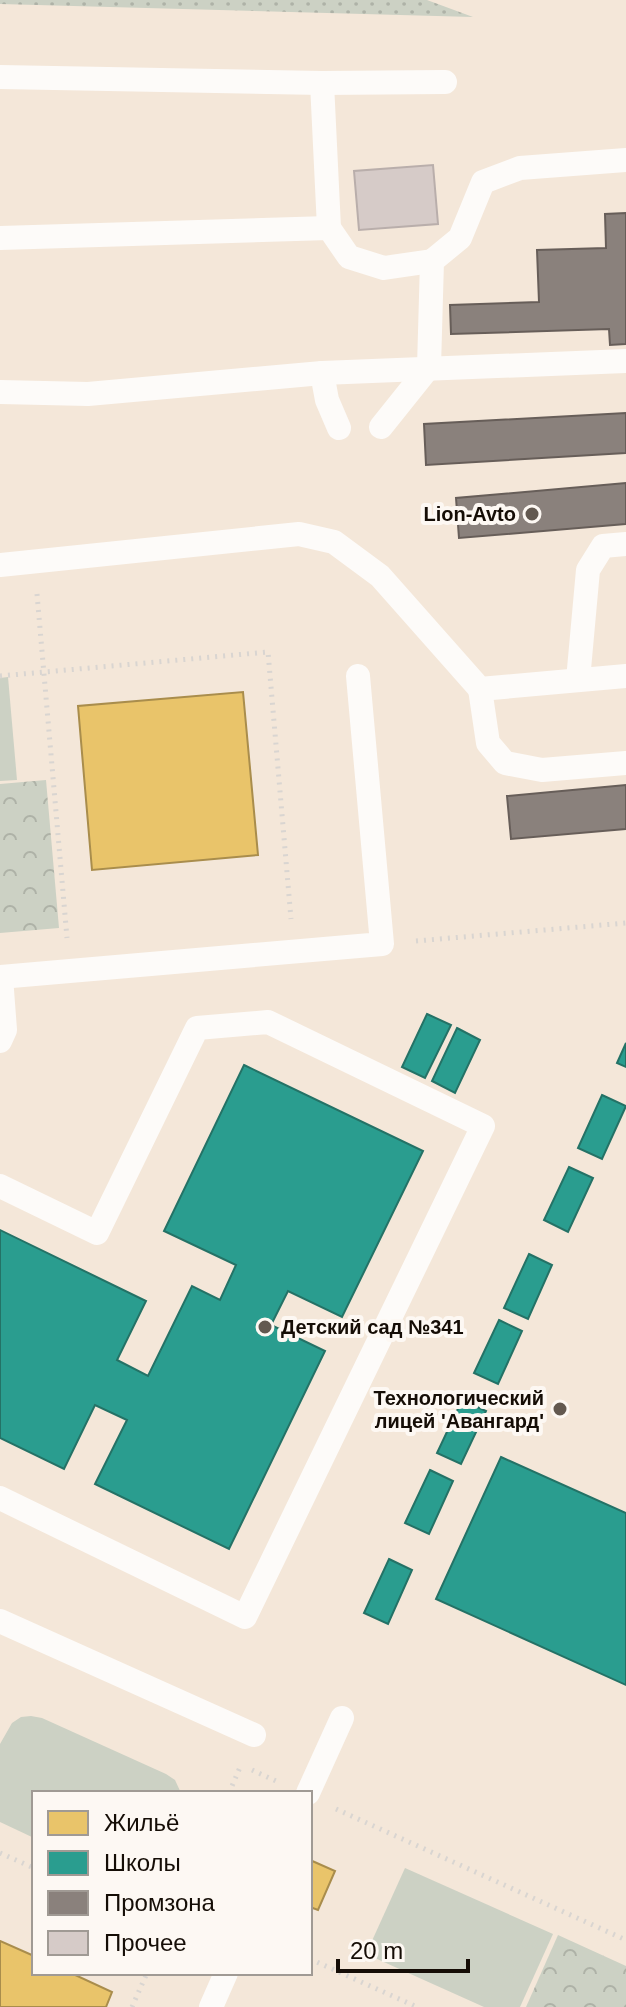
<svg xmlns="http://www.w3.org/2000/svg" width="626" height="2007" font-family="Arial,sans-serif">
	<style>
		.grass { fill: url(#grass-dots) }
		.park { fill: url(#park-crowns) }
		.pitch { fill: #ccd1c4 }
		.homes { fill: #e9c46a; stroke: #a98d4c; stroke-width: 2 }
		.schools { fill: #2a9d8f; stroke: #247266; stroke-width: 2 }
		.industry { fill: #8a817c; stroke: #675e59; stroke-width: 2 }
		.building { fill: #d6cbc8; stroke: #b9aeab; stroke-width: 2 }
		.lines { fill: none; stroke-linecap: round; stroke-linejoin: round }
		.path { stroke: #d9d5d1; stroke-width: 5; stroke-dasharray: 2 6; stroke-linecap: butt }
		.service { stroke: #fdfbf9; stroke-width: 24 }
		.poi-dot { fill: #635950; stroke: #fdf8f3; stroke-width: 3 }
		.labels { text-anchor: middle; dominant-baseline: central; stroke-width: 8; stroke-linejoin: round; paint-order: stroke }
		.poi-label { font-size: 20px; font-weight: bold; fill: #150d06; stroke: #fdf8f3; text-anchor: end }
	</style>
	<defs>
		<pattern id="grass-dots" width="8" height="8" patternUnits="userSpaceOnUse" patternTransform="scale(2)"><rect width="8" height="8" fill="#ccd1c4"/><path d="M2 2h.1M6 6h.1" fill="none" stroke="#aeb2a7" stroke-width="1.8" stroke-linecap="round"/></pattern>
		<pattern id="park-crowns" width="20" height="18" patternUnits="userSpaceOnUse" patternTransform="scale(2)"><rect width="20" height="18" fill="#ccd1c4"/><path d="M2 6a3 3 0 1 1 6 0M12 15a3 3 0 1 1 6 0" fill="none" stroke="#aeb2a7"/></pattern>
	</defs>
	<rect width="100%" height="100%" fill="#f4e7d9"/>
	<path class="grass" d="M0,0H427L473,17L0,4Z"/>
	<g class="park">
		<path d="M46,780L59,928L0,933V784Z"/>
		<path d="M558,1935L626,1966V2007H526Z"/>
	</g>
	<g class="pitch">
		<path d="M8,677L17,780L0,781V678Z"/>
		<path d="M31,1716L42,1718L166,1774L175,1780L181,1793H34V1838L0,1822V1744L12,1723L21,1717Z"/>
		<path d="M405,1868L553,1934L520,2007H484L366,1954Z"/>
	</g>
	<g class="homes">
		<path d="M243,692L258,855L92,870L78,706Z"/>
		<path d="M310,1860L335,1871L318,1910L310,1907Z"/>
		<path d="M0,1941L34,1956V1973H71L112,1992L106,2007H0Z"/>
	</g>
	<g class="schools">
		<path d="M427,1014L451,1025L425,1078L402,1067Z"/>
		<path d="M457,1028L480,1040L455,1093L432,1081Z"/>
		<path d="M626,1043V1067L617,1063Z"/>
		<path d="M244,1065L423,1151L342,1317L288,1291L271,1325L325,1351L229,1549L95,1484L127,1420L95,1405L64,1469L0,1438V1230L146,1301L117,1360L148,1376L192,1286L220,1300L236,1265L164,1231Z"/>
		<path d="M602,1095L626,1106L602,1159L578,1148Z"/>
		<path d="M569,1167L593,1178L568,1232L544,1220Z"/>
		<path d="M529,1254L552,1265L528,1319L504,1308Z"/>
		<path d="M499,1320L522,1331L498,1384L474,1373Z"/>
		<path d="M462,1400L486,1411L461,1464L437,1453Z"/>
		<path d="M501,1457L626,1513V1685L436,1599Z"/>
		<path d="M430,1470L453,1481L429,1534L405,1523Z"/>
		<path d="M389,1559L412,1570L388,1624L364,1613Z"/>
	</g>
	<g class="industry">
		<path d="M626,213V344L610,345L609,329L451,334L450,305L539,302L537,250L606,248L605,214Z"/>
		<path d="M626,413V453L426,465L424,424Z"/>
		<path d="M626,483V524L459,538L456,498Z"/>
		<path d="M626,785V829L511,839L507,796Z"/>
	</g>
	<path class="building" d="M433,165L438,224L359,230L354,171Z"/>
	<g class="lines">
		<g class="path">
			<path d="M37,594L67,938"/>
			<path d="M0,676L268,652L291,919"/>
			<path d="M416,941L626,923"/>
			<path d="M252,1770L276,1781"/>
			<path d="M229,1793L241,1765"/>
			<path d="M336,1809L626,1940"/>
			<path d="M0,1853L34,1868"/>
			<path d="M310,1959L417,2007"/>
			<path d="M132,2007L147,1973"/>
		</g>
		<g class="service">
			<path d="M0,77L322,83L445,82"/>
			<path d="M322,83L329,228"/>
			<path d="M0,238L329,228L349,257L384,268L432,261"/>
			<path d="M322,373L327,400L339,428"/>
			<path d="M0,392L88,394L322,373L626,361"/>
			<path d="M381,427L429,367L432,261L460,238L483,182L520,168L626,160"/>
			<path d="M0,565L299,534L334,542L380,576L480,689L626,676"/>
			<path d="M578,680L588,570L603,546L626,544"/>
			<path d="M480,689L488,743L505,763L542,770L626,763"/>
			<path d="M0,977L382,944L358,676"/>
			<path d="M0,1041L5,1030L1,977"/>
			<path d="M0,1186L97,1233L197,1028L268,1022L483,1126L245,1617L0,1498"/>
			<path d="M0,1621L254,1735"/>
			<path d="M308,1793L342,1718"/>
			<path d="M211,2007L226,1973"/>
		</g>
	</g>
	<g class="poi-dot">
		<circle cx="532" cy="514" r="8"/>
		<circle cx="265" cy="1327" r="8"/>
		<circle cx="560" cy="1409" r="8"/>
	</g>
	<g class="labels">
		<g class="poi-label">
			<text x="516" y="514">Lion-Avto</text>
			<text x="281" y="1327" text-anchor="start">Детский сад №341</text>
			<text x="544" y="1398">Технологический<tspan x="544" dy="23">лицей 'Авангард'</tspan></text>
		</g>
	</g>
	<rect x="32" y="1791" width="280" height="184" fill="#fdf8f3" stroke="#a09a94" stroke-width="2"/>
	<rect x="48" y="1811" width="40" height="24" fill="#e9c46a" stroke="#a09a94" stroke-width="2"/>
	<text x="104" y="1831" font-size="24" fill="#150d06">Жильё</text>
	<rect x="48" y="1851" width="40" height="24" fill="#2a9d8f" stroke="#a09a94" stroke-width="2"/>
	<text x="104" y="1871" font-size="24" fill="#150d06">Школы</text>
	<rect x="48" y="1891" width="40" height="24" fill="#8a817c" stroke="#a09a94" stroke-width="2"/>
	<text x="104" y="1911" font-size="24" fill="#150d06">Промзона</text>
	<rect x="48" y="1931" width="40" height="24" fill="#d6cbc8" stroke="#a09a94" stroke-width="2"/>
	<text x="104" y="1951" font-size="24" fill="#150d06">Прочее</text>
	<path d="M338 1959v12h130v-12" fill="none" stroke="#150d06" stroke-width="4"/>
	<text x="350" y="1959" font-size="24" fill="#150d06" stroke="#fdf8f3" stroke-width="6" paint-order="stroke">20 m</text>
</svg>
